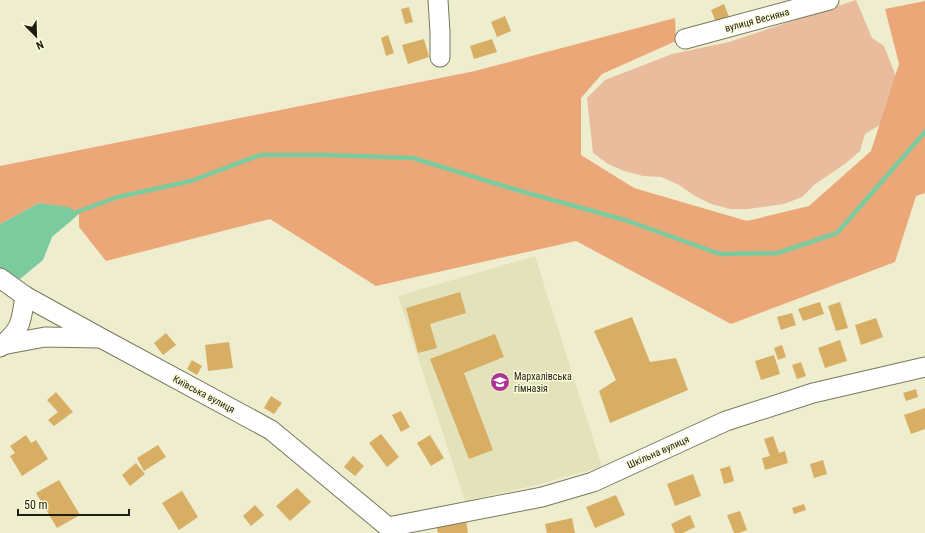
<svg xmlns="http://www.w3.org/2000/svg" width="925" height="533" font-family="'Roboto Condensed',sans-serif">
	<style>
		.built { fill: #e3e2bb }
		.green { fill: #eabc9e }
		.forest { fill: #eca778 }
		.water { fill: #7bcb9e }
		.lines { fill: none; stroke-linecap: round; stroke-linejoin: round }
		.stream { stroke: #7bcb9e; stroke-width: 4.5 }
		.building { fill: #d8ae65 }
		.minor-casing { stroke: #79785c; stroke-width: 21 }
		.minor { stroke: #fff; stroke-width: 19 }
		.labels { text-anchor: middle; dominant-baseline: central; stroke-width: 3; stroke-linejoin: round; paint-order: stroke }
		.street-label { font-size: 10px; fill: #1e1d12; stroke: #fbfbdb }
		.poi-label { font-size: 10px; fill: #1e1d12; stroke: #fbfbdb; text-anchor: start }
	</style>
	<rect width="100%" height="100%" fill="#eeedce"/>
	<path class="built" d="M535,256L602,467L536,485L465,501L398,296Z"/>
	<path class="green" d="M856,0L872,38L884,46L902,92L891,118L865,134L860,151L845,164L814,185L802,197L784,204L748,209H730L711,204L695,196L679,185L661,177L643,176L624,171L608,164L593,153L587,98L605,80L672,54L729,42Z"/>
	<path class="forest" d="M925,1V193L916,196L895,262L731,324L576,241L376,286L270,219L106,261L79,227V214L39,203L0,224V166L475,71L675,18L676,41L602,74L581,98V155L634,188L747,221L809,206L871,151L899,64L885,9Z"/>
	<path class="water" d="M39,203L69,207L79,214L52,237L43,260L20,279L0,271V224Z"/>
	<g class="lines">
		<path class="stream" d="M71,214L118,197L191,181L260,155H328L413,158L517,190L625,220L720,254L778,253L837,233L925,132"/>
	</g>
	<g class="building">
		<path d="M724,4L729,17L716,22L711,10Z"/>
		<path d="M409,7L413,22L405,24L401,9Z"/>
		<path d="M505,16L511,31L497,37L491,22Z"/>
		<path d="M388,35L394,53L386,56L381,38Z"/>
		<path d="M424,39L429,57L408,64L402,45Z"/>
		<path d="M492,39L497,52L474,59L470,46Z"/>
		<path d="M460,292L466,313L430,324L437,348L418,353L406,308Z"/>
		<path d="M820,302L824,314L803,321L798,309Z"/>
		<path d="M840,302L848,328L836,331L828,306Z"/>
		<path d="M792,313L796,325L781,330L777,317Z"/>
		<path d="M632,317L650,362L676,358L688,390L610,423L599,391L616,380L594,331Z"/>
		<path d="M876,318L883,337L861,345L855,325Z"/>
		<path d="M166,333L176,345L163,355L154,343Z"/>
		<path d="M495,334L504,357L464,373L493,450L469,459L430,359Z"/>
		<path d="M840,340L847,361L825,368L818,348Z"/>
		<path d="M229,342L233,368L208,371L205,345Z"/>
		<path d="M782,345L786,357L778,360L774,348Z"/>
		<path d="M774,355L780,374L761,380L755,361Z"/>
		<path d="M192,360L202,366L197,375L187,369Z"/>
		<path d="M801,362L806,376L797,379L792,365Z"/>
		<path d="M916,389L918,397L906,401L903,393Z"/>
		<path d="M56,392L73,412L54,426L48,420L58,412L47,400Z"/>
		<path d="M271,396L282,403L274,414L264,408Z"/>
		<path d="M925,408V429L911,434L904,415Z"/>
		<path d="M401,411L410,427L401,432L392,415Z"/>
		<path d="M381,434L399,457L387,467L369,443Z"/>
		<path d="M26,435L31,443L36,440L48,459L22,476L10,456L15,453L10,446Z"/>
		<path d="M430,435L444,458L431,466L417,443Z"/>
		<path d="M773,436L779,453L785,451L788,463L765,470L762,458L770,456L764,439Z"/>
		<path d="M158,445L166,457L144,471L137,458Z"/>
		<path d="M353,456L364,466L355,476L344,467Z"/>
		<path d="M823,460L827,474L814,478L810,464Z"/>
		<path d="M136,463L145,474L130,486L122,475Z"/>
		<path d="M730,466L734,481L724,484L720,469Z"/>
		<path d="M693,474L701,496L675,506L667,484Z"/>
		<path d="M59,480L80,515L57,528L36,493Z"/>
		<path d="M297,488L311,502L290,521L276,506Z"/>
		<path d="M182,491L198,517L179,530L162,503Z"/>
		<path d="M616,495L625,515L595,528L586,507Z"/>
		<path d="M804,504L806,510L794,514L792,508Z"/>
		<path d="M255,505L264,515L251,526L243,516Z"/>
		<path d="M740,511L747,530L739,533H734L727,515Z"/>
		<path d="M690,515L695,527L683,533H675L671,524Z"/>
		<path d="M572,518L575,533H547L545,524Z"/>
		<path d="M466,520L468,533H438L436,525Z"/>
	</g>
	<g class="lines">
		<g class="minor-casing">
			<g id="minor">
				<path d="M438,0L440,32V57"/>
				<path d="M685,39L829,0"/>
				<path d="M0,278L25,296L101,338L271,430L388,527L393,533"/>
				<path d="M2,345L45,337L98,338"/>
				<path d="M0,347C22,329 21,322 25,296"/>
				<path d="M388,527L542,497L593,482L726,421L813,393L925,367"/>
			</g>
		</g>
		<use href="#minor" class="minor"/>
	</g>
	<defs>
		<g id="school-disc" transform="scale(1)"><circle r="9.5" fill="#aa3792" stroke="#fbfbdb"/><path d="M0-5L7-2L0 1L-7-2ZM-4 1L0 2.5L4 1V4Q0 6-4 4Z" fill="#fff"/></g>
	</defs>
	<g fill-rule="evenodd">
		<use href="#school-disc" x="500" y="382"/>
	</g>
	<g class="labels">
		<g class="street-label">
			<text transform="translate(757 20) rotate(-15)">вулиця Весняна</text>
			<text transform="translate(204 394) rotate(28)">Київська вулиця</text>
			<text transform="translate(658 452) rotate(-24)">Шкільна вулиця</text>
		</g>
		<g class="poi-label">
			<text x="514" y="376">Мархалівська<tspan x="514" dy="12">гімназія</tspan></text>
		</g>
	</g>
	<g transform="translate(36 36) rotate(157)" stroke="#fbfbdb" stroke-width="3" paint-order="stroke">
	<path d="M0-3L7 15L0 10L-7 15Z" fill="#1e1d12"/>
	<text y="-6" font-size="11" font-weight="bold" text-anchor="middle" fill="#1e1d12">N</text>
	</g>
	<path d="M18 509v6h111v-6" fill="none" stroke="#1e1d12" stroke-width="2"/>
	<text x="24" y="509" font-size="12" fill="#1e1d12" stroke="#fbfbdb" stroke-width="3" paint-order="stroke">50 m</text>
</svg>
